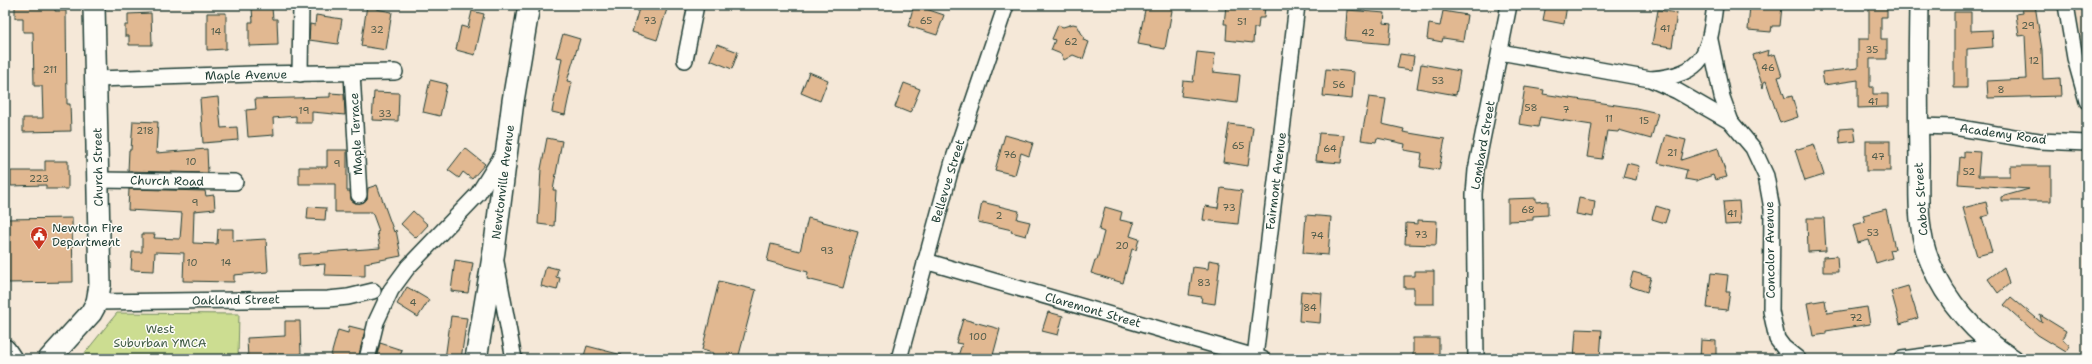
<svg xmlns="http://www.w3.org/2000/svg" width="2092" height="364" font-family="'Shantell Sans',sans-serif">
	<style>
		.built { fill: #efdac3 }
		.green { fill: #ccdd91; stroke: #768d62 }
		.building { fill: #e1b891; stroke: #1f3d34 }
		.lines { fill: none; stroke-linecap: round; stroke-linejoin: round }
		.minor-casing { stroke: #1f3d34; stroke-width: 18 }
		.tertiary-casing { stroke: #1f3d34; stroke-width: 22 }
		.secondary-casing { stroke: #1f3d34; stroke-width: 24 }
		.minor { stroke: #fdfcf7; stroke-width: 15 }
		.tertiary { stroke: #fdfcf7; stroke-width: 19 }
		.secondary { stroke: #fdfcf7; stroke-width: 21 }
		.labels { text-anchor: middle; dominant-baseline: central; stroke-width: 3; stroke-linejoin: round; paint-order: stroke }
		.number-label { font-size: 10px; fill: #505c4b }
		.street-label { font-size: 12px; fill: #1f3d34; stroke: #fdfcf7 }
		.poi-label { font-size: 12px; fill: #1f3d34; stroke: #fdfcf7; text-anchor: start }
		.park-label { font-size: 12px; fill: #425d47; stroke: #fdfcf7 }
	</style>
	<rect width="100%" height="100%" fill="#f5e8d8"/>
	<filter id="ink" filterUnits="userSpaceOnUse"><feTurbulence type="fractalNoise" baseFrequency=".025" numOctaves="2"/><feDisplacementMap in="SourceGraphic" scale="8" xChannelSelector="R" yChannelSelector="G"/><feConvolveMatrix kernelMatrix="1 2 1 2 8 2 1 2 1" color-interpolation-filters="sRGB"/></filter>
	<g filter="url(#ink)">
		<path class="built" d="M2066,5H2087V101Z"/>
		<path class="green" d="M117,313L239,314L238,359H80Z"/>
		<g class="building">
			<path d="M15,5H55V11H66L67,104H70L71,131L23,132V118H43L42,86H34L33,32H23V18H15Z"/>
			<path d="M367,5H376V9L392,12L386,50L361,46Z"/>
			<path d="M640,5H656L667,9L657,40L632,32Z"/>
			<path d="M914,5L944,15L937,35L908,26Z"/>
			<path d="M1146,5H1173L1165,49L1138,44Z"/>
			<path d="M1230,5H1265L1264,18H1259L1258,28H1254L1253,43L1226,40L1227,24H1224L1226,6Z"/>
			<path d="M1546,5H1567L1564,24L1543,20Z"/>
			<path d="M1750,5L1782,6L1780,26H1772L1771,32L1748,30Z"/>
			<path d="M1869,5H1887V17H1881V39H1887V59H1870V87H1873V94H1888V107L1858,108V80L1824,85L1822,72L1858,68V39H1869Z"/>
			<path d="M2035,5L2042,50L2043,79L2060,78L2061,96L1988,98L1987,81L2027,79L2025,35L2019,36L2016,14L2023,13L2022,7Z"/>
			<path d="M252,8H272L273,19H277L278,45L249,46V22H253Z"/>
			<path d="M1347,10L1385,13L1384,23L1391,24L1389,44L1345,40Z"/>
			<path d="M1658,10L1677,13L1672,47L1652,44Z"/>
			<path d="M472,11L484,14L475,55L456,50L461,26L468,28Z"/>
			<path d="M1443,11L1467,15L1463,41L1443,38L1442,42L1427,39L1429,24L1440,26Z"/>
			<path d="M1954,12H1971V31L1992,30L1993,47L1967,49V88H1954Z"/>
			<path d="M151,13L152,45H129V36H125V25H128V14Z"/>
			<path d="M207,13H226V49L207,50Z"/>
			<path d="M316,15L342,19L338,44L309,40L310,24L315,25Z"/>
			<path d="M1073,24L1077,25L1084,38L1083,40L1089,42L1083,59L1073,55L1064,60L1061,54L1051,50L1055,40L1052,39L1058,25L1063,27Z"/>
			<path d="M563,34L580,39L567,81L572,82L565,115L552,112L562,58L556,57Z"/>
			<path d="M717,44L738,52L732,69L710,60Z"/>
			<path d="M1769,50L1768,56L1775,54L1782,76L1778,77L1785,98L1792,96L1798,117L1780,123L1766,81L1764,82L1763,88L1753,55Z"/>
			<path d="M1197,52L1215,54L1213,72L1240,75L1237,103L1181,96L1183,81L1193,82Z"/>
			<path d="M1400,54L1414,56L1412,70L1397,68Z"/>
			<path d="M1421,64L1460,71L1456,95L1417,88Z"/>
			<path d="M1326,69L1354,72L1352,99L1323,96Z"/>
			<path d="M809,72L828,80L820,101L801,93Z"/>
			<path d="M430,80L447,84L440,116L423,112Z"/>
			<path d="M904,83L920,89L910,113L895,107Z"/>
			<path d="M1525,87L1544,90L1543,94L1636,108L1658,113L1651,139L1619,130L1618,132L1607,131L1602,159L1587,157L1592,125L1540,117L1538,127L1519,124Z"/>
			<path d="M374,92L399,93L398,121L372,120Z"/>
			<path d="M330,93L344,94L345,115L312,112V123H296V116L273,118L274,135L248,137L246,110L256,109L255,99L330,97Z"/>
			<path d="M218,97L221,128L237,127L238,140L203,143L200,99Z"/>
			<path d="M1369,97L1386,99L1382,124L1404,129L1403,132L1445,139L1439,170L1420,167L1422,153L1404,150L1405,144L1377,138L1376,142L1361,140Z"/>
			<path d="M133,121L158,122L156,153L207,149L208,173L128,171L129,150H131Z"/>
			<path d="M1229,124L1253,127L1248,166L1223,162Z"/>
			<path d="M1854,128L1856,141L1840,143L1839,129Z"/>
			<path d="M1319,133L1344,135L1341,163L1316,161Z"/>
			<path d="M1005,135L1033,143L1029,156L1021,153L1015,175L995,170Z"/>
			<path d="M1666,135L1686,140L1681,160L1718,148L1727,177L1715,180L1713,175L1696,181L1685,179L1687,170L1658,163Z"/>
			<path d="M547,138L562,141L553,190H556L554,226L538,224L541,169Z"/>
			<rect x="1866" y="141" width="24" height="30"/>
			<path d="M1814,144L1824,175L1805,181L1795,150Z"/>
			<path d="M465,148L485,164L472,179L463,172L459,178L448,170Z"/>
			<path d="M327,150H347V191H350L351,200L355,203L364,202L367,199L368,188L377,185L394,232L396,230L401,256L365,263V276L324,275L325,264L299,266V254L380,248L377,232L379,231L372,212H335V184H299V167H327Z"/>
			<path d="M1964,151L1980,152L1978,176H2010V166H2051V201H2001V197L2029,189L1958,184L1960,157L1964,158Z"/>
			<path d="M45,161H68V189H46V185L11,186V171H45Z"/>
			<path d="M1627,163L1639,166L1636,180L1623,177Z"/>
			<path d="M1221,188L1242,191L1238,224L1203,220L1205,206L1218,208Z"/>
			<path d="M129,189L205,191L206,196L214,195L215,209L194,211L193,243L217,244L218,229H233V241L266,239L268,272L234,275V282L183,281L184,253L155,252L154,271L131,270L132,252H142V234H155L154,238L180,239L182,213L128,210Z"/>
			<path d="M1536,198V202L1548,201V215L1533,216V220L1508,221V199Z"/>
			<path d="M1579,198L1595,201L1593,217L1576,214Z"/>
			<path d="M1739,201L1741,224L1725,225L1723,202Z"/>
			<path d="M982,202L1019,211L1017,219L1030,222L1026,236L1011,232L1012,230L978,222Z"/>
			<path d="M1986,202L1989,215L1982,217L1992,252L1977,256L1963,208Z"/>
			<path d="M1656,206L1669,210L1665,223L1652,219Z"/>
			<path d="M308,207L326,208L325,220L307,219Z"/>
			<path d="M1105,207L1122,212L1120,220L1134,223L1130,236L1139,239L1136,250L1132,249L1123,283L1091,273L1095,260H1097L1104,232L1099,230Z"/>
			<path d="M1886,209L1895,249L1890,250L1892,258L1876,263L1869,240L1858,243L1853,225L1865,222L1863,215Z"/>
			<path d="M413,211L428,225L416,238L401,224Z"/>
			<path d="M1306,215L1331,217L1328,255L1303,253Z"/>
			<path d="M72,218L73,282L5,283V219Z"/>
			<path d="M808,218L858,231L843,288L807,279L808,272L767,261L771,244L800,251Z"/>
			<path d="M1807,218H1824L1826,251L1808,252Z"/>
			<path d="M1418,220L1437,221L1436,245L1405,244L1406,223L1418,224Z"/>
			<path d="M1837,256L1838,272H1823V257Z"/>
			<path d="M455,260L473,263L468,293L451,291Z"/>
			<path d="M1209,260L1220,262L1215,304L1201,302L1202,297L1189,295L1193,267L1208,269Z"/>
			<path d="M546,266L558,269L556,277L560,278L557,290L541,286Z"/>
			<path d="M2004,267L2009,284L1998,293L1988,279Z"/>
			<path d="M1415,271H1434V304H1414V288H1404V276H1415Z"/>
			<path d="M1633,272L1651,277L1647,292L1629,286Z"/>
			<path d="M1711,273L1728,275L1726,292H1730L1727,310L1707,308Z"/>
			<path d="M719,281L756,290L738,359H712L713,353L702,350Z"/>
			<path d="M1908,286L1918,318L1900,324L1891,291Z"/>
			<path d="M407,287L429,300L418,317L397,304Z"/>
			<path d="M1301,291L1322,293L1320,323L1299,321Z"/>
			<path d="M2011,297L2042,323L2040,315L2066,331L2062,339L2070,346L2066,352L2038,335L2004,305Z"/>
			<path d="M1825,300L1827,313L1867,307L1870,324L1826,331V334L1813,336L1807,303Z"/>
			<path d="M1048,312L1063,316L1058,335L1042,331Z"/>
			<path d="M451,316L467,318L461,359H445Z"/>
			<path d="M963,319L1000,329L992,359H957L962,344L956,343Z"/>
			<path d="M285,321H300L301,355L269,354V359H248L247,338L285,336Z"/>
			<path d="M349,326L365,330L358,359H330L338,330L348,333Z"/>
			<path d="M1576,329L1602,330L1600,359H1574Z"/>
			<rect x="1413" y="338" width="26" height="21"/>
			<path d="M1701,340L1716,341V359H1700Z"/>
			<path d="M380,343L402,350L399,359H376Z"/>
			<path d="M587,346L622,355V359H583Z"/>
		</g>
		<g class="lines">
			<g class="minor-casing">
				<g id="minor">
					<path d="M2066,5L2075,58L2087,101"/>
					<path d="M1710,40L1722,97L1731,122"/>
					<path d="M1500,52L1650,79L1677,91L1731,122L1753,148L1766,176L1772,209L1771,311L1777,339L1783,347L1798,359"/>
					<path d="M685,60L696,5"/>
					<path d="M352,73L359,195"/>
					<path d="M300,74L301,5"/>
					<path d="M96,79L254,74L395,72"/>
					<path d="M1651,79C1705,75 1709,52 1715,5"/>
					<path d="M1918,126L1954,127L2039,141L2087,143"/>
					<path d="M99,180L235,182"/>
					<path d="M925,261L1262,359"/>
					<path d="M496,262L514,359"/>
					<path d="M97,302L328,299L348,297L373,291"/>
					<path d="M1255,357L1297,5"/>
					<path d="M367,359L376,322L391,290L408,267L478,194L503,154"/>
					<path d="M899,359L953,161L1006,5"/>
					<path d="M1476,359L1474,194L1476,170L1509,5"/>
					<path d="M1902,359L1994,347"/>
				</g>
			</g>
			<g class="tertiary-casing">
				<path id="tertiary" d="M1919,5C1918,56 1918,106 1919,157C1919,190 1916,230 1930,262C1946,302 1977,336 2013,359"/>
			</g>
			<g class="secondary-casing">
				<g id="secondary">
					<path d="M5,350L11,359"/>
					<path d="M49,359L91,313L97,302L100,285L94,5"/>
					<path d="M476,359L494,251L513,101L529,5"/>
				</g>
			</g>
			<use href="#minor" class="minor"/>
			<use href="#tertiary" class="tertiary"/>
			<use href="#secondary" class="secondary"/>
		</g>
	</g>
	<defs>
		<g id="civic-pin" transform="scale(0.9)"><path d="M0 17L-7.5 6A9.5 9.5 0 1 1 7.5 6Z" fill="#c8321e" stroke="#fdfcf7"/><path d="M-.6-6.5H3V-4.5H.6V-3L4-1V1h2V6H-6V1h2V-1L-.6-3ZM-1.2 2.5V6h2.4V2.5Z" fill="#fff"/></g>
	</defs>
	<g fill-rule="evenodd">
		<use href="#civic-pin" x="39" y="235"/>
	</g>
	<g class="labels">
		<g class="number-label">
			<text x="650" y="20">73</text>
			<text x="926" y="20">65</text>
			<text x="1242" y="21">51</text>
			<text x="2028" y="25">29</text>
			<text x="1665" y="28">41</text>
			<text x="377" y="29">32</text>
			<text x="216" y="31">14</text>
			<text x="1368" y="32">42</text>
			<text x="1071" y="41">62</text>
			<text x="1872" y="49">35</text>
			<text x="2034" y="60">12</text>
			<text x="1768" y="67">46</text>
			<text x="50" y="69">211</text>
			<text x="1438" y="80">53</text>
			<text x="1339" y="84">56</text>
			<text x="2001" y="89">8</text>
			<text x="1873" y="101">41</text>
			<text x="1531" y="107">58</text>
			<text x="1566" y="109">7</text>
			<text x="304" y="110">19</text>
			<text x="385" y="113">33</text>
			<text x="1609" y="118">11</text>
			<text x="1644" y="120">15</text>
			<text x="145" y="130">218</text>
			<text x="1238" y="145">65</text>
			<text x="1330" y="148">64</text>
			<text x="1672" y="152">21</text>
			<text x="1010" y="154">76</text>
			<text x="1878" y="156">47</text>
			<text x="191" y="161">10</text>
			<text x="337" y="163">9</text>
			<text x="1969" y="171">52</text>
			<text x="39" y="178">223</text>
			<text x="195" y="202">9</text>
			<text x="1229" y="207">73</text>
			<text x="1528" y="209">68</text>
			<text x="1732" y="213">41</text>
			<text x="999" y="215">2</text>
			<text x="1873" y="232">53</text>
			<text x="1421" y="234">73</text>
			<text x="1317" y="235">74</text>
			<text x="1122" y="245">20</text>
			<text x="827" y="250">93</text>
			<text x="192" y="262">10</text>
			<text x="226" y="262">14</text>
			<text x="1204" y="282">83</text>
			<text x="413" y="302">4</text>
			<text x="1310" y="307">84</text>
			<text x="1856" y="317">72</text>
			<text x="978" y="336">100</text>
		</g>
		<g class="street-label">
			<text transform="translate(246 75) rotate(-1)">Maple Avenue</text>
			<text transform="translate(356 134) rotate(-93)">Maple Terrace</text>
			<text transform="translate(2003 134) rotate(8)">Academy Road</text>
			<text transform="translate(1483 145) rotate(-80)">Lombard Street</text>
			<text transform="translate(98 167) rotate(-91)">Church Street</text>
			<text transform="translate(167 181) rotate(1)">Church Road</text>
			<text transform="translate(948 181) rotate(-73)">Bellevue Street</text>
			<text transform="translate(1276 181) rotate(-83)">Fairmont Avenue</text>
			<text transform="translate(503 182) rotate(-83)">Newtonville Avenue</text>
			<text transform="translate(1921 199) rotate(-94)">Cabot Street</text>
			<text transform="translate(1770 250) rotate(-91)">Concolor Avenue</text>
			<text transform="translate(236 300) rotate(-1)">Oakland Street</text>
			<text transform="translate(1093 310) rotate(16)">Claremont Street</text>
		</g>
		<g class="poi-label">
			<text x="52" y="228">Newton Fire<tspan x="52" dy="14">Department</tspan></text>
		</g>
		<g class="park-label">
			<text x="160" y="329">West<tspan x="160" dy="14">Suburban YMCA</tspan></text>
		</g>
	</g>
	<rect width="2092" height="364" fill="none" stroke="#fdfcf7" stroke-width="20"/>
	<rect x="10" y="10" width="2072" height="344" fill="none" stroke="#1f3d34" stroke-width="1.5" filter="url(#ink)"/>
</svg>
